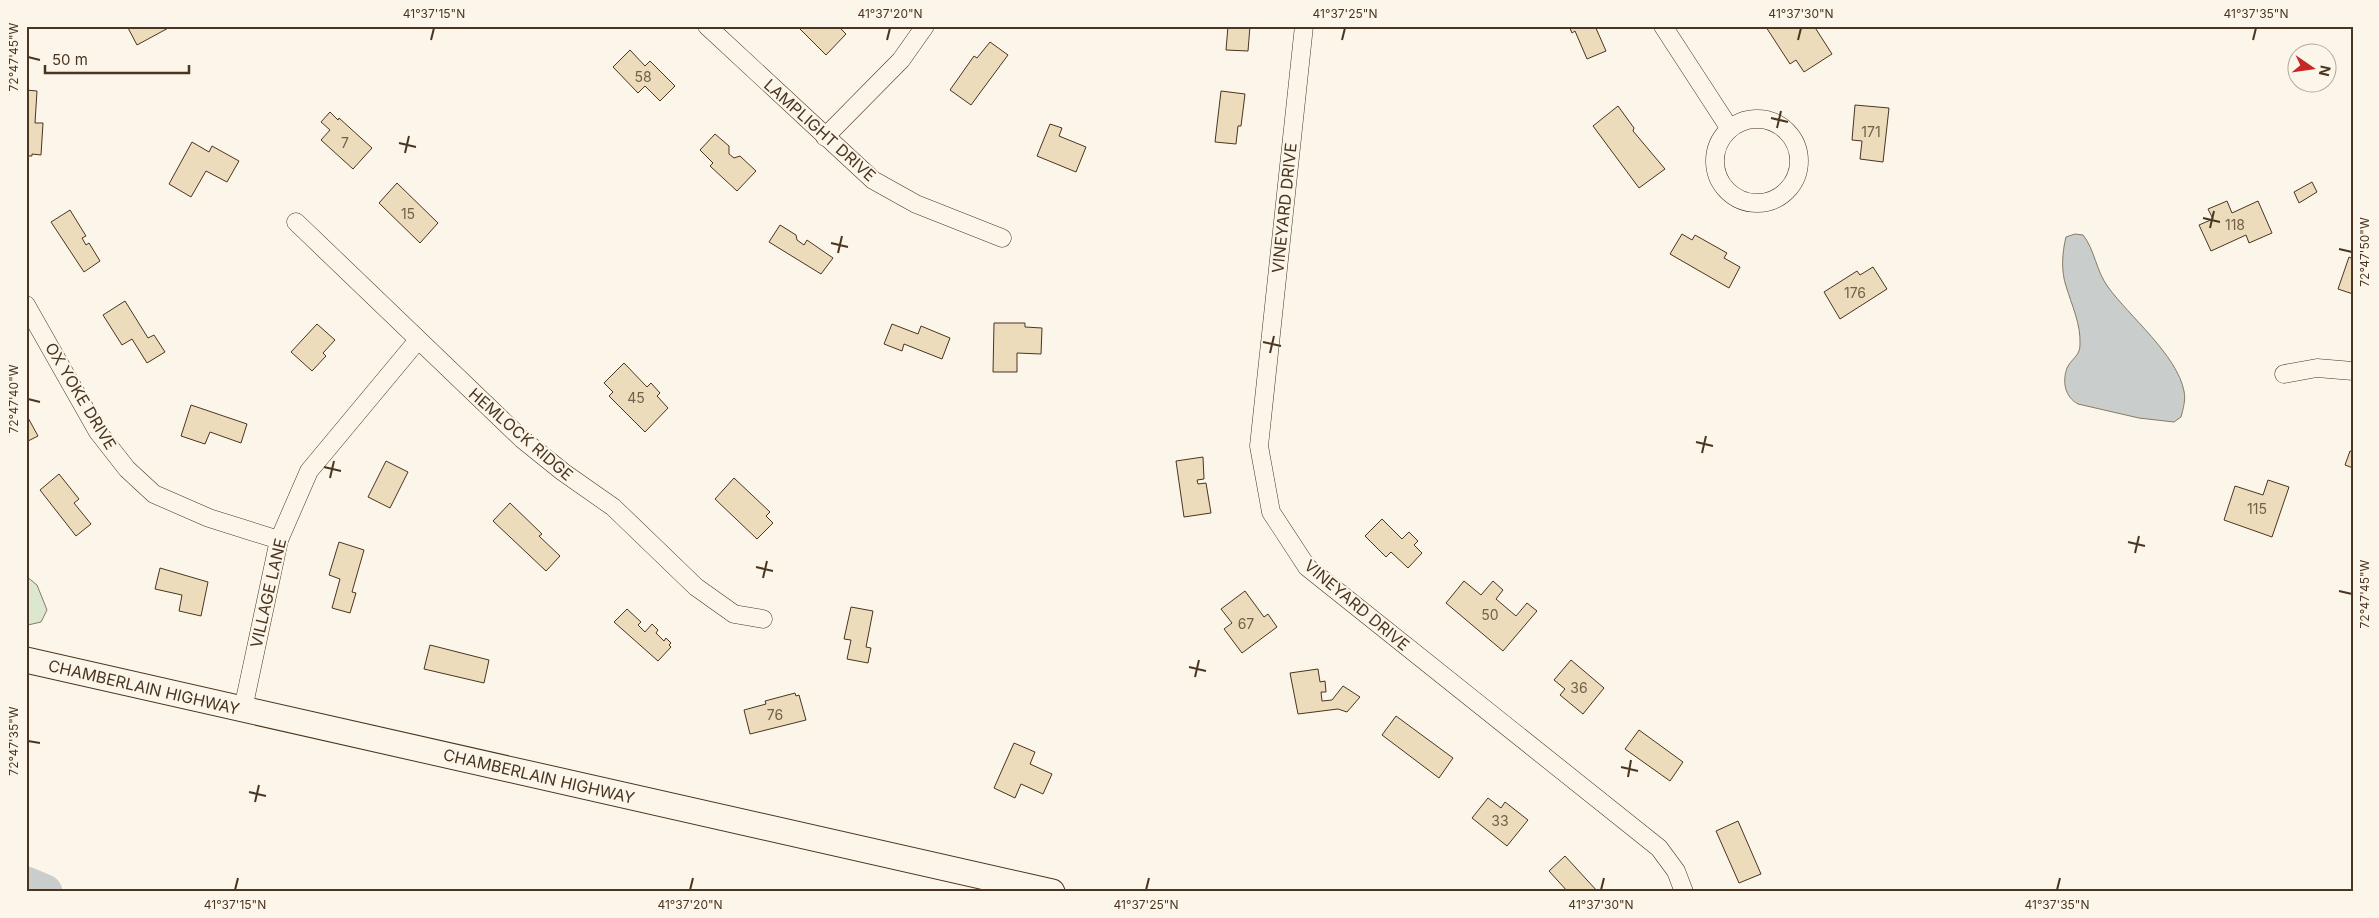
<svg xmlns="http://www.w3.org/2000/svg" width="2379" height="918" font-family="Inter,sans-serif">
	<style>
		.green { fill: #dce7d0; stroke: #887966 }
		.water { fill: #c9cecd; stroke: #887966 }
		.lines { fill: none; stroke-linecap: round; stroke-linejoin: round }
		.river { stroke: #c9cecd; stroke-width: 35 }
		.building { fill: #ecdcbc; stroke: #4a3520 }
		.minor-casing { stroke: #4a3520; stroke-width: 19 }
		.secondary-casing { stroke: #4a3520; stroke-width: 27 }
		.minor { stroke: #fbf6e9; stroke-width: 18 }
		.secondary { stroke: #fbf6e9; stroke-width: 25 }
		.ticks { fill: none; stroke: #4a3520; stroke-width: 2 }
		.labels { text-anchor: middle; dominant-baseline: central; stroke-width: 4; stroke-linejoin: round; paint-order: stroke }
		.number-label { font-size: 14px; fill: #725f47 }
		.street-label { font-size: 16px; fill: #4a3520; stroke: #fbf6e9 }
		.neatline { fill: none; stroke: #4a3520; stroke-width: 2 }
		.ticks-label { font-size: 12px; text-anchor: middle; fill: #4a3520 }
	</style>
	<rect width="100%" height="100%" fill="#fbf6e9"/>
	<path class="green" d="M26,576L37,585L47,610L41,622L28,625H26Z"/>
	<path class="water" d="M2075,234L2083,235C2095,250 2096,271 2108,287C2129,316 2177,355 2184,391C2186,400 2183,409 2181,417L2174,422L2139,418L2078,404C2065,397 2062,382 2067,368C2071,359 2080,356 2080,345C2081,324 2072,306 2066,286C2061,271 2062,253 2066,237Z"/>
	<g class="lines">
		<path class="river" d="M26,884L45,892"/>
	</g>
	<g class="building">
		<path d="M127,26H172L137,45Z"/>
		<path d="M797,26H838L846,34L826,55Z"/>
		<path d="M1228,26H1250L1248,51L1226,50Z"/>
		<path d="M1569,26H1595L1606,51L1587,59L1575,31L1572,33Z"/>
		<path d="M1802,26H1814L1832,54L1804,72L1796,60L1790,64L1766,27Z"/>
		<path d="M990,42L1008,55L971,105L950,90L974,56L977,58Z"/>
		<path d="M630,50L645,66L650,61L675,86L660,101L645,86L638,93L613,67Z"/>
		<path d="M26,90L37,91L35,123H43L41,155L32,154V156H26Z"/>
		<path d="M1221,91L1245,94L1241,126H1238L1236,144L1215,142Z"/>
		<path d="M1855,105L1889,108L1883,162L1860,159L1862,141L1852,140Z"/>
		<path d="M1618,106L1634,128L1633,131L1665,169L1639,188L1593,126Z"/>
		<path d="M330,112L338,120L339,118L372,148L353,169L321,140L330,130L321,122Z"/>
		<path d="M1050,124L1062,128L1059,136L1086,147L1076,172L1037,156Z"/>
		<path d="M715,134L729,146V154L734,158L740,156L756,171L737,191L710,166L713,163L700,150Z"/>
		<path d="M192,142L209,152L212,146L239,161L227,182L206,171L191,197L169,184Z"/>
		<path d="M2312,182L2317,192L2299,203L2294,192Z"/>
		<path d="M397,183L438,223L420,243L379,203Z"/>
		<path d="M2227,201L2232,213L2258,201L2272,233L2249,243L2246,235L2211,251L2199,225L2213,219L2208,209Z"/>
		<path d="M70,210L86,236L82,238L86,245L89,243L100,261L84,272L51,222Z"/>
		<path d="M780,225L796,235L797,240L804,245L807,240L833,258L821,274L769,242Z"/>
		<path d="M1682,234L1692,240L1695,235L1727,253L1724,258L1740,267L1729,288L1670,254Z"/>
		<path d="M2349,257L2353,259V294L2338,289Z"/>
		<path d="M1873,267L1887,289L1840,319L1824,292L1857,271L1860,275Z"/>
		<path d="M125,301L148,338L154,335L165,352L147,363L132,339L122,345L103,315Z"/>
		<path d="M994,323H1025V327L1042,328L1041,354L1017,353V372H993Z"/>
		<path d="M317,324L335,340L323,353L326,356L312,371L291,352Z"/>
		<path d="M892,324L918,334L921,326L950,338L942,359L904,344L902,351L884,344Z"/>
		<path d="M624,363L647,387L651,383L660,393L657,396L668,408L645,432L609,396L613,392L604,383Z"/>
		<path d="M191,405L247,424L241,443L210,432L205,444L181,436Z"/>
		<path d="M26,414L38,436L26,442Z"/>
		<path d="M2350,451L2353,452V468L2345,465Z"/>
		<path d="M1203,457L1204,479L1197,480L1198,484L1206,483L1211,513L1184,517L1176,461Z"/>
		<path d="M386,461L408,472L390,508L368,497Z"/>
		<path d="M59,474L79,499L74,503L91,524L76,536L40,490Z"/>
		<path d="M734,478L770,512L766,516L773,523L757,539L715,499Z"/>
		<path d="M2268,480L2289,487L2272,537L2224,520L2235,486L2263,495Z"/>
		<path d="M510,503L542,534L539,536L560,556L546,571L493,521Z"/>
		<path d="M1382,519L1402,539L1409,532L1418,541L1414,545L1422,553L1408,568L1391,552L1386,557L1365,536Z"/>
		<path d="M339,542L364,550L352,592L356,593L350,613L332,608L340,579L329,575Z"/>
		<path d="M160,568L208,582L201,616L179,611L182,595L155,589Z"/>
		<path d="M1464,581L1481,595L1493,581L1503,590L1496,599L1516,616L1527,603L1537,611L1503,651L1446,603Z"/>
		<path d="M1245,591L1264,617L1268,614L1277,627L1242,653L1224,629L1232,623L1221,609Z"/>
		<path d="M851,607L873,611L866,647L871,648L868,663L847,659L851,640L844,639Z"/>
		<path d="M627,609L641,622L638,625L645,632L652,624L658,630L656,633L664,641L666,638L671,643L669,645L671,647L658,661L614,622Z"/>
		<path d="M430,645L489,660L484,683L424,669Z"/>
		<path d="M1571,660L1604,688L1583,714L1560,695L1565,689L1554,680Z"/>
		<path d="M1318,669L1320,682L1325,681L1326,692H1321L1322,701L1332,700L1343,686L1360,697L1347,712L1338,709L1298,714L1290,673Z"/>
		<path d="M795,693L796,696L799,695L806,720L750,734L744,710L766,704L765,701Z"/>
		<path d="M1396,716L1453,758L1439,778L1382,735Z"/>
		<path d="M1639,730L1683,762L1670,781L1625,749Z"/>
		<path d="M1014,743L1035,752L1030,764L1052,774L1043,794L1021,784L1015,798L994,788Z"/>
		<path d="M1488,798L1501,808L1505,802L1528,820L1507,846L1472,818Z"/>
		<path d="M1738,821L1761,874L1739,883L1716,831Z"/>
		<path d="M1565,856L1598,892H1568L1549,871Z"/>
	</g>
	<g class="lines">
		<g class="minor-casing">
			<g id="minor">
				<path d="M707,26L873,180L916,204L1002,238"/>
				<path d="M1304,26L1259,446L1271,512L1307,567L1659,848L1676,871L1684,892"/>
				<path d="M1663,26L1730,129"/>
				<circle cx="1757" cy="161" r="42"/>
				<path d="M825,137L901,60L925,26"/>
				<path d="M296,222L522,439L563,472L613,507L696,587L734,614L763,619"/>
				<path d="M26,305L98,432L127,469L154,494L209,518L279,540"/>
				<path d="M2284,374L2317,368L2353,371"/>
				<path d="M243,709L279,540L309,471L418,340"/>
			</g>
		</g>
		<g class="secondary-casing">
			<path id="secondary" d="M26,660L1052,892"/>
		</g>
		<use href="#minor" class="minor"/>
		<use href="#secondary" class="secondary"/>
	</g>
	<path class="ticks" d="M431,40L434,28M887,40L890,28M1342,40L1345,28M1798,40L1801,28M2253,40L2256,28M28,57L40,60M1771,118L1788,122M1777,128L1781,111M399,143L416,147M405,153L409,136M2203,218L2220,222M2210,228L2214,211M831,243L848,247M2339,249L2352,252M838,253L842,236M1263,342L1281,346M1270,353L1274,336M28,399L40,402M1696,442L1713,446M1702,453L1706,436M324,467L341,471M330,478L334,461M2128,542L2145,546M2135,553L2139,536M756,567L773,571M763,578L767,561M2339,591L2352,594M1189,667L1206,671M1195,677L1199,660M28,741L40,743M1621,767L1638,771M1628,777L1631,760M249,792L266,796M255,802L259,785M235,890L238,878M690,890L693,878M1146,890L1149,878M1601,890L1604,878M2057,890L2060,878"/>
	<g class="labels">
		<g class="number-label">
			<text x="643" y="76">58</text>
			<text x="1871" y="131">171</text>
			<text x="345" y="142">7</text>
			<text x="408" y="213">15</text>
			<text x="2235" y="224">118</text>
			<text x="1855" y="292">176</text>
			<text x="636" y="397">45</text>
			<text x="2257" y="508">115</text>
			<text x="1490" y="614">50</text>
			<text x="1246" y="623">67</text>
			<text x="1579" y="687">36</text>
			<text x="775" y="714">76</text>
			<text x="1500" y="820">33</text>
		</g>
		<g class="street-label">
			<text transform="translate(820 130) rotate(42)">LAMPLIGHT DRIVE</text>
			<text transform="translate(1284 208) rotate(-84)">VINEYARD DRIVE</text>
			<text transform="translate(81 396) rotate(59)">OX YOKE DRIVE</text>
			<text transform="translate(521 434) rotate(41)">HEMLOCK RIDGE</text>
			<text transform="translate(268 593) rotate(-77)">VILLAGE LANE</text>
			<text transform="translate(1357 605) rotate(40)">VINEYARD DRIVE</text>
			<text transform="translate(144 687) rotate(13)">CHAMBERLAIN HIGHWAY</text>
			<text transform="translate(539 776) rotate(13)">CHAMBERLAIN HIGHWAY</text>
		</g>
	</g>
	<rect width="2379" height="918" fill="none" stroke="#fbf6e9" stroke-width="55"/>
	<g transform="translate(2312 68) rotate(103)"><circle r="24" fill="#fbf6e9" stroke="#b4a999"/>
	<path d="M0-4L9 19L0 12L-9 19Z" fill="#c62828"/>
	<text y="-8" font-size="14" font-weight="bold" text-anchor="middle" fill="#4a3520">N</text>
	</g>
	<path d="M45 65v8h144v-8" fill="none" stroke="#4a3520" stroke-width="2.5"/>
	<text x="52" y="65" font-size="15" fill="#4a3520" stroke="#fbf6e9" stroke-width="4" paint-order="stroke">50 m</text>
	<rect x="28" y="28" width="2324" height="862" class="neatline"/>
	<g class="ticks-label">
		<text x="434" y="18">41°37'15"N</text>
		<text x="890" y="18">41°37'20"N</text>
		<text x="1345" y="18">41°37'25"N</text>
		<text x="1801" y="18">41°37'30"N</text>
		<text x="2256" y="18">41°37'35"N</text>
		<text transform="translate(14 57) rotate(-90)" y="4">72°47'45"W</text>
		<text transform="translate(2365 252) rotate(-90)" y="4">72°47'50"W</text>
		<text transform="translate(14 399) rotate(-90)" y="4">72°47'40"W</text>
		<text transform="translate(2365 594) rotate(-90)" y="4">72°47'45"W</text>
		<text transform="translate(14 741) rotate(-90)" y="4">72°47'35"W</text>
		<text x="235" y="909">41°37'15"N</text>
		<text x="690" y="909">41°37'20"N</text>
		<text x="1146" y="909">41°37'25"N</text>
		<text x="1601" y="909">41°37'30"N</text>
		<text x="2057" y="909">41°37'35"N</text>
	</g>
</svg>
